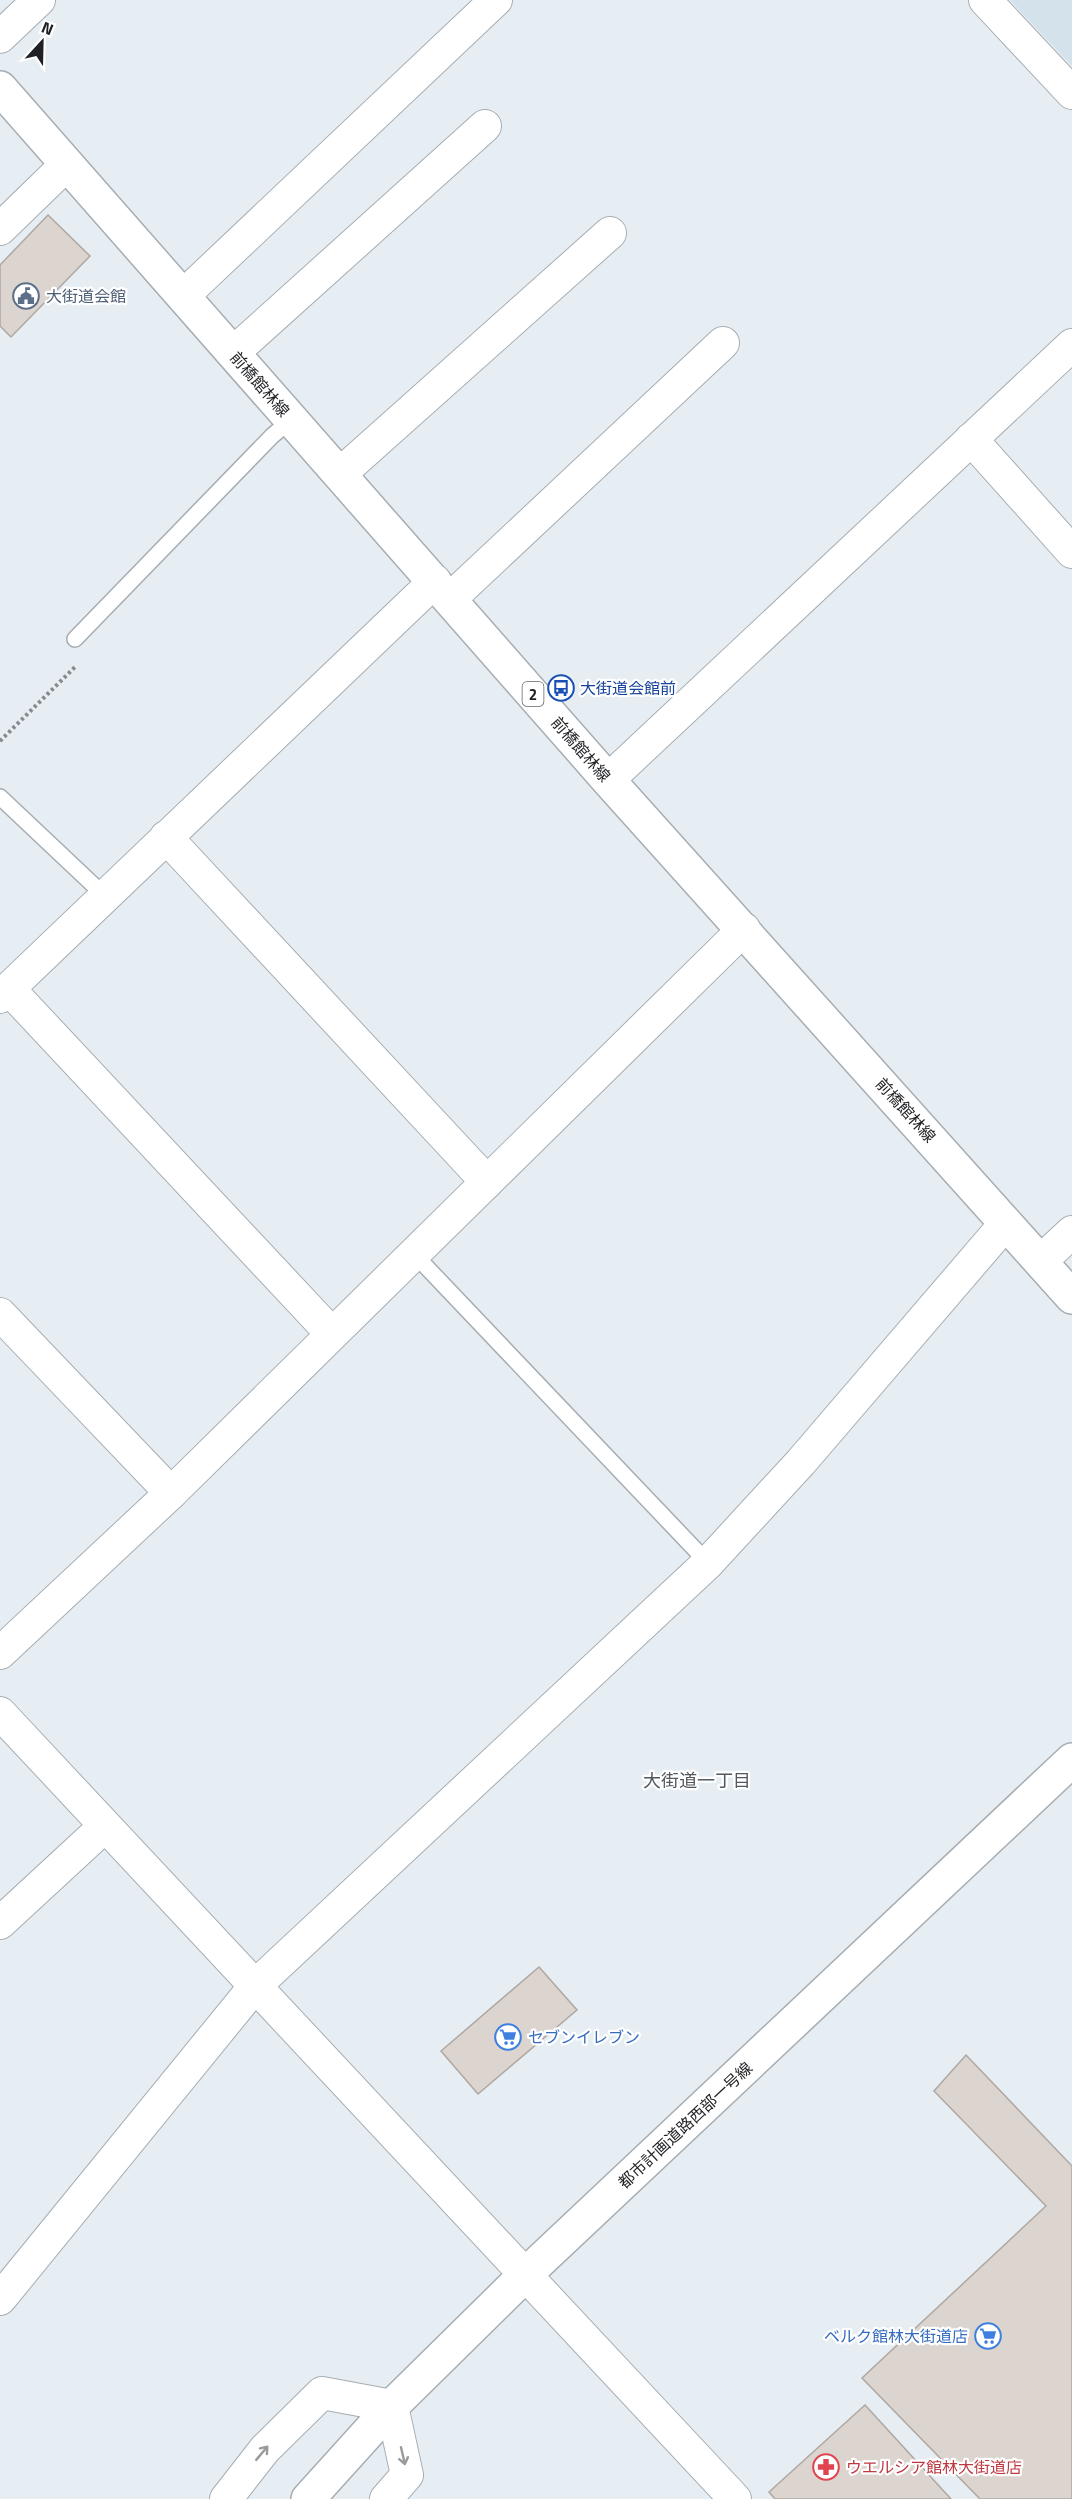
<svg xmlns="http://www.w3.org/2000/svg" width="1072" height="2499" font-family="'Titillium Web','Noto Sans JP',sans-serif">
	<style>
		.built { fill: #d4e2ec }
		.building { fill: #dcd4cf; stroke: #afa7a2; stroke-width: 1.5 }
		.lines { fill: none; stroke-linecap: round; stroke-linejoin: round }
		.lane-casing { stroke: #a6adb3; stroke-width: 18 }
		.street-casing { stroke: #a6adb3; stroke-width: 34 }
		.secondary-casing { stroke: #a6adb3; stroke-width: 36 }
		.primary-casing { stroke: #a6adb3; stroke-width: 36 }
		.path { stroke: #868a8f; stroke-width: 4; stroke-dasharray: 3 3; stroke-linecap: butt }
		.lane { stroke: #fff; stroke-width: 15 }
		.street { stroke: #fff; stroke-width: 32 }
		.secondary { stroke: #fff; stroke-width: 33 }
		.primary { stroke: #fff; stroke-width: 33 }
		.oneway { stroke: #9a9b9c }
		.labels { text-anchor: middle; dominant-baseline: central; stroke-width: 4.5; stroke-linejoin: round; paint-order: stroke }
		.shield { fill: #fff; stroke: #626466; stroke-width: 1.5 }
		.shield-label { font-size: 15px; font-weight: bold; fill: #1f2124 }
		.service-label { font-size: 16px; fill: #4e5e75; stroke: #fff; text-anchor: start }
		.street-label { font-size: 16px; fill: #1f2124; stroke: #fff }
		.transit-label { font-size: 16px; fill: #164399; stroke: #fff; text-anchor: start }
		.shop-label { font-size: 16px; fill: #366cbe; stroke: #fff; text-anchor: start }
		.health-label { font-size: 16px; fill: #be3a42; stroke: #fff; text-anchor: start }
		.neighbourhood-label { font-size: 18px; fill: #52585d; stroke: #fff }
	</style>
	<rect width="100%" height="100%" fill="#e6edf3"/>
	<path class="built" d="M1010,0H1072V66Z"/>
	<g class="building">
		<path d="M48,215L90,256L11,337L0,326V265Z"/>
		<path d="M539,1967L577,2010L478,2094L441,2051Z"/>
		<path d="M966,2055L1072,2166V2499H980L862,2378L1046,2206L934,2091Z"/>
		<path d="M865,2405L951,2499H775L769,2492Z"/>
	</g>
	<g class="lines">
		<g class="lane-casing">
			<g id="lane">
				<path d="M75,639L272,436L291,420"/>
				<path d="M0,797L105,896"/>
				<path d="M415,1255L708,1563"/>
			</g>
		</g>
		<g class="street-casing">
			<g id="street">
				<path d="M985,0L1072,93"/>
				<path d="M0,37L39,0"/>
				<path d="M0,229L67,164"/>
				<path d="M183,296L496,0"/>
				<path d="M233,353L485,126"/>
				<path d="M971,439L1072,552"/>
				<path d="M340,474L610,233"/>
				<path d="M450,599L723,343"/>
				<path d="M608,780L1072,345"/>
				<path d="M166,837L487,1182"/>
				<path d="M9,989L332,1334"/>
				<path d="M0,997L435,581"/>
				<path d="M1041,1261L1072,1232"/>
				<path d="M0,1314L171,1493"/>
				<path d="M0,1653L171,1493L744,929"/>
				<path d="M0,1713L735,2499"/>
				<path d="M0,1923L105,1826"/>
				<path d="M0,2299L255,1986L708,1563L801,1462L1006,1223"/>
				<path d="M226,2499L265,2449L322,2393L392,2406L407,2475L386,2499"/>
			</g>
		</g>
		<g class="secondary-casing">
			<path id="secondary" d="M308,2499L392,2406L525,2275L1072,1760"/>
		</g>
		<g class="primary-casing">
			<path id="primary" d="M0,88L608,780L1072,1297"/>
		</g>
		<path class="path" d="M0,741L76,666"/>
		<use href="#lane" class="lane"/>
		<use href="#street" class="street"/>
		<use href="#secondary" class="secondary"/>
		<use href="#primary" class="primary"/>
	</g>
	<defs><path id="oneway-shaft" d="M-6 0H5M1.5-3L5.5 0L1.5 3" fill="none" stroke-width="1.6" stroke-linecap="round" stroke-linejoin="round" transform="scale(1.5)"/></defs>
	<g class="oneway">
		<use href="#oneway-shaft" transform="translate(262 2453) rotate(-50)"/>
		<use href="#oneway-shaft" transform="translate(403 2456) rotate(77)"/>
	</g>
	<defs>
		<g id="civic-ring" transform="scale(1.35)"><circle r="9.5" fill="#fff" stroke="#5c6f8a" stroke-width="1.5"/><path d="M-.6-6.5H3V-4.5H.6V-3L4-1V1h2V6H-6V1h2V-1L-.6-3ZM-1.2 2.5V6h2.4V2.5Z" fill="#5c6f8a"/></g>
		<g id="bus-ring" transform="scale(1.35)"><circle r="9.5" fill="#fff" stroke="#1a4fb4" stroke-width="1.5"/><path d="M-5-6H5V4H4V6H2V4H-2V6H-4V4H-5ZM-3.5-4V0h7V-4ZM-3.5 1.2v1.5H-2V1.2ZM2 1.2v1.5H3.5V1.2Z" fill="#1a4fb4"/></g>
		<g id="supermarket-ring" transform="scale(1.35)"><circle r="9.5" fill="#fff" stroke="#3f7fe0" stroke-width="1.5"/><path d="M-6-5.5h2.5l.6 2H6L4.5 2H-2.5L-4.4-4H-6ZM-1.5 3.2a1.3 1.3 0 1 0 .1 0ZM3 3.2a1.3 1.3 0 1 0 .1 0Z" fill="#3f7fe0"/></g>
		<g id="pharmacy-ring" transform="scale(1.35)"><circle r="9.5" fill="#fff" stroke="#e0444e" stroke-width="1.5"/><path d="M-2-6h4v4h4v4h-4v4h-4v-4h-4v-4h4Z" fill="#e0444e"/></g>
	</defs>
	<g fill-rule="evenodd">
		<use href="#civic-ring" x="26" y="296"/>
		<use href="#bus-ring" x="561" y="688"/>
		<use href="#supermarket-ring" x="508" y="2037"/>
		<use href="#supermarket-ring" x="988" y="2336"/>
		<use href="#pharmacy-ring" x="826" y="2467"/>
	</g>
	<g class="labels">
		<rect class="shield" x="522.5" y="682" width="21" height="24" rx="4.5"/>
		<g class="shield-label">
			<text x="533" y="694">2</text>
		</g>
		<g class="service-label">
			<text x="46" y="296">大街道会館</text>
		</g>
		<g class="street-label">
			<text transform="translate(260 384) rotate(49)">前橋館林線</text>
			<text transform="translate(581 749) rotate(49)">前橋館林線</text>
			<text transform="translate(906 1110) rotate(48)">前橋館林線</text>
			<text transform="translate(685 2125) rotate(-43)">都市計画道路西部一号線</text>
		</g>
		<g class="transit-label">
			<text x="580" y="688">大街道会館前</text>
		</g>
		<g class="shop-label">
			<text x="528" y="2037">セブンイレブン</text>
			<text x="968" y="2336" text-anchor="end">ベルク館林大街道店</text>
		</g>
		<g class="health-label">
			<text x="846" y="2467">ウエルシア館林大街道店</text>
		</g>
		<g class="neighbourhood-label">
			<text x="697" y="1780">大街道一丁目</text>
		</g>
	</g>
	<g transform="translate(42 42) rotate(22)" stroke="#ffffff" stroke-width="4.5" paint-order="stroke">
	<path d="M0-4.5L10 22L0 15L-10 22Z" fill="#1f2124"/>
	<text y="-9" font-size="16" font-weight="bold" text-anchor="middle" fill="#1f2124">N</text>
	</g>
</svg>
